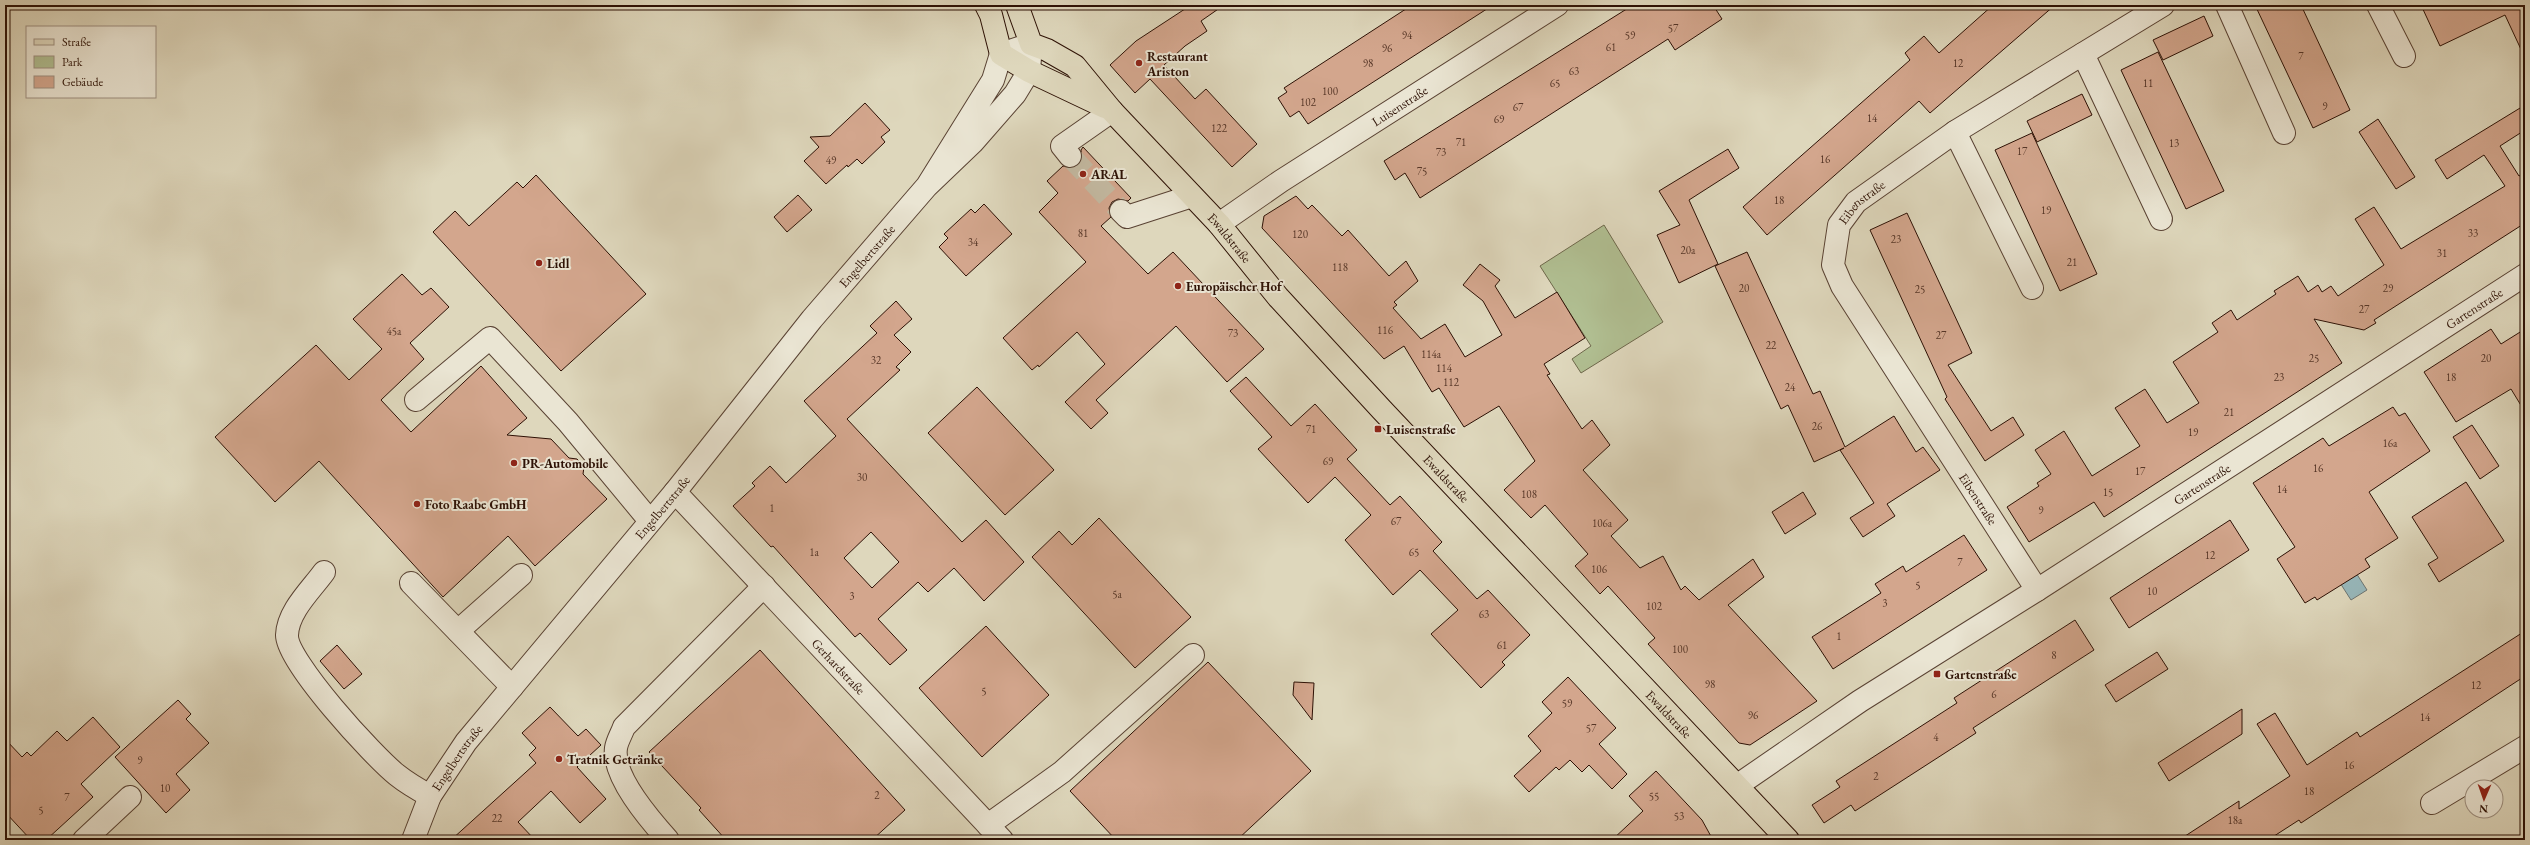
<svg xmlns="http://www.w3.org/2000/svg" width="2530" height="845" font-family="'EB Garamond',serif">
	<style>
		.green { fill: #b0be91; stroke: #6e684b }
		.water { fill: #97b7ba; stroke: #6d7572 }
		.building { fill: #d3a68d; stroke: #2d1105; fill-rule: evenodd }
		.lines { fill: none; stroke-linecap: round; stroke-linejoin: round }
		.minor-tunnel { stroke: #c3b9a1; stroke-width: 22; stroke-dasharray: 22 11; stroke-linecap: butt }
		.minor-casing { stroke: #594233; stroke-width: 24 }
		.major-casing { stroke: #2d1105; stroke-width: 24 }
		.minor { stroke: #eae5d3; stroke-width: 22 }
		.major { stroke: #ded7bc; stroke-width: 22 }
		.poi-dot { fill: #8f2418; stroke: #eae5d3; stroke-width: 1.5 }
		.labels { text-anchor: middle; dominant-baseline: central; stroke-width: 4; stroke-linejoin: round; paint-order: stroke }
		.number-label { font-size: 11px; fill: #563627 }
		.poi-label { font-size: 13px; font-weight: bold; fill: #2d1105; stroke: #eae5d3; text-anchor: start }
		.street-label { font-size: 13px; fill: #2d1105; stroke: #eae5d3 }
	</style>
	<rect width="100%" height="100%" fill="#ded7bc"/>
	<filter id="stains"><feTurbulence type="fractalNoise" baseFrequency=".005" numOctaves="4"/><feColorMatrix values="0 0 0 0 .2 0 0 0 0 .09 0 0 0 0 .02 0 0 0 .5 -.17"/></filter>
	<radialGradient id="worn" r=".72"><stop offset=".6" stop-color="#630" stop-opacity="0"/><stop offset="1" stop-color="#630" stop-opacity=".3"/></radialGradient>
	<path class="green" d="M1604,225L1663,322L1581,373L1572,359L1591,346L1540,266Z"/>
	<path class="water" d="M2351,565L2367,590L2351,600L2335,575Z"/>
	<g class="building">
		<path d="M1191,5H1224L1201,21L1207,31L1185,46L1164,65L1195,99L1206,89L1257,144L1232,167L1150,79L1135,93L1110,65L1136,41Z"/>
		<path d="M1412,5H1493L1308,124L1299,111L1290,117L1278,98L1287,92L1284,88Z"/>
		<path d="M1633,5H1713L1722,19L1675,50L1668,39L1420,198L1405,173L1395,180L1384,161Z"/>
		<path d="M1993,5H2055L1930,113L1919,101L1767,235L1743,207L1910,60L1905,53L1924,36L1939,53Z"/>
		<path d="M2255,5H2301L2350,110L2313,128Z"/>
		<path d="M2421,5H2525V58L2505,15L2440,46Z"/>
		<path d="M2204,16L2213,36L2163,60L2153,40Z"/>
		<path d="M2158,52L2224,191L2186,209L2121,70Z"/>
		<path d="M2082,94L2092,115L2037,142L2027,121Z"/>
		<path d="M865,103L890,130L881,137L885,142L862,164L857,159L848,167L847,165L826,184L804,161L819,147L810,137L830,136Z"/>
		<path d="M2525,105V130L2500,146L2519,176L2525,173V223L2374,320L2376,323L2364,330L2314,319L2342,363L2104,517L2094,502L2029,542L2007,507L2039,486L2037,483L2051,474L2035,450L2064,431L2092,476L2140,446L2115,408L2145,389L2167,423L2199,403L2173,362L2218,332L2212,323L2231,310L2237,320L2276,294L2274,291L2298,276L2308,292L2318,285L2322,292L2331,286L2338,296L2384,265L2355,219L2374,207L2401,249L2505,186L2484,155L2447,179L2435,160Z"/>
		<path d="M2378,119L2415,177L2396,189L2359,132Z"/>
		<path d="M2032,133L2097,274L2060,291L1995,150Z"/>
		<path d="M1083,147L1131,198L1128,201L1118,199L1112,202L1109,208L1111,217L1101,226L1148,274L1173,252L1264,349L1227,382L1176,326L1096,400L1108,413L1091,429L1065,402L1105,364L1077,332L1039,367L1038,365L1032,370L1003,338L1086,262L1039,212L1058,193L1047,181L1063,166L1071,168L1078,165L1082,160L1081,150Z"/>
		<path d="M1728,149L1739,168L1689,200L1718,264L1679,283L1657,235L1680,225L1659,191Z"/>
		<path d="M536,175L646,294L561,371L433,232L455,211L469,226L517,182L523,188Z"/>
		<path d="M798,195L812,210L787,232L774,217Z"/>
		<path d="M1296,196L1308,209L1312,205L1342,236L1348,230L1389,276L1406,261L1418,281L1394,302L1397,305L1393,308L1421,339L1445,324L1465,357L1502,335L1483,301L1463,285L1480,264L1500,280L1495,286L1515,318L1557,292L1585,338L1544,364L1550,374L1547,375L1582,429L1592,420L1610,445L1583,470L1628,520L1611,536L1640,568L1663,556L1681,590L1685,586L1699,600L1753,559L1764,577L1728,605L1817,701L1750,745L1739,743L1648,644L1655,638L1608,586L1600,594L1575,566L1588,554L1545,505L1531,518L1504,490L1535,461L1499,406L1464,427L1439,388L1432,392L1404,346L1384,359L1262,228L1264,216Z"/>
		<path d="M984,204L1012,234L966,276L939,247L948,238L944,234L971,209L975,213Z"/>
		<path d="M1907,213L1972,353L1948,365L1991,431L2013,417L2024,435L1985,461L1945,399L1947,397L1870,230Z"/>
		<path d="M1747,252L1813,394L1820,391L1845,447L1894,416L1916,452L1923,447L1940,470L1887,504L1895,516L1863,537L1850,518L1874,503L1840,450L1844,448L1814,462L1788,405L1781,409L1715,266Z"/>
		<path d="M402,274L422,295L431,288L449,307L410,343L424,359L381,400L411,432L481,366L527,418L507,435L551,439L569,458L577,459L584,467L583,474L607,499L535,566L508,536L443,597L319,461L275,502L215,437L316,345L349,380L382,349L353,319Z"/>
		<path d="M896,301L912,319L894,335L911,352L896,367L900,370L847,419L962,542L986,520L1024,562L984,601L954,568L928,592L918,582L878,619L907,650L890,665L860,633L855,637L773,546L771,547L733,506L755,486L752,483L770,466L786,483L836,436L804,401L877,333L870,326ZM871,532L899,562L872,588L844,558Z"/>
		<path d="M2491,329L2501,344L2525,329V412L2511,389L2456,422L2424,372Z"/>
		<path d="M1246,377L1291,426L1315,404L1357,450L1347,459L1390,505L1400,496L1442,542L1433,551L1477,599L1488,590L1530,635L1502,662L1505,665L1481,688L1431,634L1458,610L1420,570L1393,595L1345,540L1371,515L1335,477L1308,503L1258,449L1272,437L1230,391Z"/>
		<path d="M977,387L1054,470L1005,515L928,433Z"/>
		<path d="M2393,407L2399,416L2405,413L2430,451L2369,492L2398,538L2365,559L2370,567L2317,600L2315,597L2305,603L2277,559L2295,547L2253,483L2323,438L2329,446Z"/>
		<path d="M2472,425L2499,466L2480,479L2453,437Z"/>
		<path d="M2466,482L2504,541L2439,582L2428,564L2438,558L2412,517Z"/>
		<path d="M1803,492L1816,514L1785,534L1772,512Z"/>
		<path d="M1099,518L1191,617L1135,668L1032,557L1059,531L1072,545Z"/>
		<path d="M2230,520L2249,550L2129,628L2110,598Z"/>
		<path d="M1964,535L1987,570L1833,669L1812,637L1881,593L1875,584L1903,566L1906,572Z"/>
		<path d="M2075,620L2094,650L1973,728L1976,733L1855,811L1851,805L1824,823L1812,805L1840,787L1836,781L1957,703L1954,698Z"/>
		<path d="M986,626L1049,695L982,757L919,688Z"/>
		<path d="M2525,631V676L2301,823L2299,820L2268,840H2179L2239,801V809L2290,776L2257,724L2275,713L2307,765L2357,732L2360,737Z"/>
		<path d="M337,645L362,674L344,689L320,661Z"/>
		<path d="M760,650L905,810L872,840H726L699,810L701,808L649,752Z"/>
		<path d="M2157,652L2168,669L2116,702L2105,685Z"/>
		<path d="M1208,662L1311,771L1237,840H1116L1070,791Z"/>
		<path d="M1568,677L1616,728L1599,744L1627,774L1612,789L1589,765L1582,772L1570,760L1559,770L1556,767L1529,792L1514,776L1541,751L1528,736L1552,713L1542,702Z"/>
		<path d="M1294,682L1314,683L1312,720L1293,695Z"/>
		<path d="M178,700L191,714L186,719L209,743L176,774L190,790L166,813L115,757Z"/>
		<path d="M550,707L578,736L586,729L601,745L577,767L606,799L580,823L551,791L518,822L535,840H451L536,763L529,755L536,748L522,733Z"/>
		<path d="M2242,709V734L2169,781L2158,763Z"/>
		<path d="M93,717L120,747L81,784L93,797L46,840H31L5,812V739L22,757L27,752L31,756L57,731L67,741Z"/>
		<path d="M1656,771L1702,820L1713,840H1612L1643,811L1629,796Z"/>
	</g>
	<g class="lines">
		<path class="minor-tunnel" d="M1070,156L1121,211"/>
		<g class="minor-casing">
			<g id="minor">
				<path d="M2227,5L2284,133"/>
				<path d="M2378,5L2404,56"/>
				<path d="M2083,54L2161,219"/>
				<path d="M1955,132L2032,288"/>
				<path d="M1070,156L1062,146L1112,111"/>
				<path d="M1121,211L1127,217L1192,196"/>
				<path id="s1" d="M1219,224L1281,181L1557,5"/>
				<path d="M416,400L490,338L568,422L650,521"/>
				<path id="s2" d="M675,492L1002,840"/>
				<path d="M324,572C311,590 288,611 287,635C286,661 374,757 397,775C407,783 419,790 430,796"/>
				<path d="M411,583L512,687"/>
				<path id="s3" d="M2037,590L1842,286L1833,265L1839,225L1856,202L1955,132L2163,5"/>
				<path d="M458,631L521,575"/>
				<path id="s4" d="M1738,785L1860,701L2037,590L2525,275"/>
				<path d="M2432,803L2525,747"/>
				<path d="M988,825L1062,772L1193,655"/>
				<path d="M84,840L130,797"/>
				<path id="s5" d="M413,840L430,796L466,742L675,492L812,319L927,186L973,142L1015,94L1029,71L1031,44L1001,54L993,80L927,186"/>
				<path d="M668,840C650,820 612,776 616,748C617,741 622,733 624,727L764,586"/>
			</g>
		</g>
		<g class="major-casing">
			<g id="major">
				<path d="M986,5L991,15L1001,54L1029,71L1105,107"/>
				<path id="s6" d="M1017,5L1031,44L1047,50L1075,66L1112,111L1219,224L1278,297L1382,410L1788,840"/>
			</g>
		</g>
		<use href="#minor" class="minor"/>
		<use href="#major" class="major"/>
	</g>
	<g class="poi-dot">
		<circle cx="1139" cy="63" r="4"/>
		<circle cx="1083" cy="174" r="4"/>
		<circle cx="539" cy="263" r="4"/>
		<circle cx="1178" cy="286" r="4"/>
		<rect x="1374" y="425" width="8" height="8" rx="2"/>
		<circle cx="514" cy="463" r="4"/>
		<circle cx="417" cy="504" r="4"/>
		<rect x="1933" y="670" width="8" height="8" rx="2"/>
		<circle cx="559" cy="759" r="4"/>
	</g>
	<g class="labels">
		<g class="number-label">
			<text x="1673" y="28">57</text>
			<text x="1407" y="35">94</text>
			<text x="1630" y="35">59</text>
			<text x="1611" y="47">61</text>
			<text x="1387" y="48">96</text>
			<text x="2301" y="56">7</text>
			<text x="1368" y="63">98</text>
			<text x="1958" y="63">12</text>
			<text x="1574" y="71">63</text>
			<text x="1555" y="83">65</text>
			<text x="2148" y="83">11</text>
			<text x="1330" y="91">100</text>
			<text x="1308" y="102">102</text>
			<text x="2325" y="106">9</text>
			<text x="1518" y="107">67</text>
			<text x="1872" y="118">14</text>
			<text x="1499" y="119">69</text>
			<text x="1219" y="128">122</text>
			<text x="1461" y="142">71</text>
			<text x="2174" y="143">13</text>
			<text x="2022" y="151">17</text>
			<text x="1441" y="152">73</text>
			<text x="1825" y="159">16</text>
			<text x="831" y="160">49</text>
			<text x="1422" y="171">75</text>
			<text x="1779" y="200">18</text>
			<text x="2046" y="210">19</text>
			<text x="1083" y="233">81</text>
			<text x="2473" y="233">33</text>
			<text x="1300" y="234">120</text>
			<text x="1896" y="239">23</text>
			<text x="973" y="242">34</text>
			<text x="1688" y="250">20a</text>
			<text x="2442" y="253">31</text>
			<text x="2072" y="262">21</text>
			<text x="1340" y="267">118</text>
			<text x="1744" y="288">20</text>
			<text x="2388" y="288">29</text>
			<text x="1920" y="289">25</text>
			<text x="2364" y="309">27</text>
			<text x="1385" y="330">116</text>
			<text x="394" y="331">45a</text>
			<text x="1233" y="333">73</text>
			<text x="1941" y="335">27</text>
			<text x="1771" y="345">22</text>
			<text x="1431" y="354">114a</text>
			<text x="2314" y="358">25</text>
			<text x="2486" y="358">20</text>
			<text x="876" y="360">32</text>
			<text x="1444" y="368">114</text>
			<text x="2279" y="377">23</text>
			<text x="2451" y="377">18</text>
			<text x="1451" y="382">112</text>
			<text x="1790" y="387">24</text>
			<text x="2229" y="412">21</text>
			<text x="1817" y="426">26</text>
			<text x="1311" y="429">71</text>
			<text x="2193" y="432">19</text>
			<text x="2390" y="443">16a</text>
			<text x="1328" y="461">69</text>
			<text x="2318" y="468">16</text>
			<text x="2140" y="471">17</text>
			<text x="862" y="477">30</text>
			<text x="2282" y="489">14</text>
			<text x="2108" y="492">15</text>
			<text x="1529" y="494">108</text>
			<text x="772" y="508">1</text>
			<text x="2041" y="510">9</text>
			<text x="1396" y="521">67</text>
			<text x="1602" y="523">106a</text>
			<text x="814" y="552">1a</text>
			<text x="1414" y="552">65</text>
			<text x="2210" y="555">12</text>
			<text x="1960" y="562">7</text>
			<text x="1599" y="569">106</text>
			<text x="1918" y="585">5</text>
			<text x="2152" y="591">10</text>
			<text x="1117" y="594">5a</text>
			<text x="852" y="596">3</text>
			<text x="1885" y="603">3</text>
			<text x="1654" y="606">102</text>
			<text x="1484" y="614">63</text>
			<text x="1839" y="636">1</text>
			<text x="1502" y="645">61</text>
			<text x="1680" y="649">100</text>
			<text x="2054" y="655">8</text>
			<text x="1710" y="684">98</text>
			<text x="2476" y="685">12</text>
			<text x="984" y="691">5</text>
			<text x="1994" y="694">6</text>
			<text x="1567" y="703">59</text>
			<text x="1753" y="715">96</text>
			<text x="2425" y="717">14</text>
			<text x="1591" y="728">57</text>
			<text x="1936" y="737">4</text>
			<text x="140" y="760">9</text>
			<text x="2349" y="765">16</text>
			<text x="1876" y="776">2</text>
			<text x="165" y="788">10</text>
			<text x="2309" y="791">18</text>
			<text x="877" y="795">2</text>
			<text x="1654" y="796">55</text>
			<text x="67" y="797">7</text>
			<text x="41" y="810">5</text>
			<text x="1679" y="816">53</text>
			<text x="497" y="818">22</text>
			<text x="2235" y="820">18a</text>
		</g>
		<g class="poi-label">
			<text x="1147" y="56">Restaurant<tspan x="1147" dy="15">Ariston</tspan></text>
			<text x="1091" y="174">ARAL</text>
			<text x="547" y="263">Lidl</text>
			<text x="1186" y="286">Europäischer Hof</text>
			<text x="1386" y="429">Luisenstraße</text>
			<text x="522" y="463">PR-Automobile</text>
			<text x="425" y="504">Foto Raabe GmbH</text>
			<text x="1945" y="674">Gartenstraße</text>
			<text x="567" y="759">Tratnik Getränke</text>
		</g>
		<g class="street-label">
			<text stroke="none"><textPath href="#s1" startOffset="216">Luisenstraße</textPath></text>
			<text stroke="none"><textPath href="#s3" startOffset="457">Eibenstraße</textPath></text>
			<text stroke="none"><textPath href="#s6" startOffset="322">Ewaldstraße</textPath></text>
			<text stroke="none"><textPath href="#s5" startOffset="742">Engelbertstraße</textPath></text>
			<text stroke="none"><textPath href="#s4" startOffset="877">Gartenstraße</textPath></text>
			<text stroke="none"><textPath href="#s6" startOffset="646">Ewaldstraße</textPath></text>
			<text stroke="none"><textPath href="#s4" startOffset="553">Gartenstraße</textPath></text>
			<text transform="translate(1978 499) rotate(57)">Eibenstraße</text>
			<text stroke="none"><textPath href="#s5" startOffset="418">Engelbertstraße</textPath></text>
			<text stroke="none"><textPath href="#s2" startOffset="239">Gerhardstraße</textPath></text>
			<text stroke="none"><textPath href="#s6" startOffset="970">Ewaldstraße</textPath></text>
			<text stroke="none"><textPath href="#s5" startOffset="94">Engelbertstraße</textPath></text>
		</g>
	</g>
	<rect width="2530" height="845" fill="none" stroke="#ded7bc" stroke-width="20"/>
	<rect x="6" y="6" width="2518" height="833" fill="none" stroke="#2d1105" stroke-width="2"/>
	<rect x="10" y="10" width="2510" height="825" fill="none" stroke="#2d1105"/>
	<rect x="26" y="26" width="130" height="72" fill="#eae5d3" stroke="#9e9081"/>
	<rect x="34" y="39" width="20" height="6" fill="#ded7bc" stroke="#9e9081"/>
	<text x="62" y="46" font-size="12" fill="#2d1105">Straße</text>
	<rect x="34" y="56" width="20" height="12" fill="#b0be91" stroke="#9e9081"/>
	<text x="62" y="66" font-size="12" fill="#2d1105">Park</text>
	<rect x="34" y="76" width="20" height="12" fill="#d3a68d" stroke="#9e9081"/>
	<text x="62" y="86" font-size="12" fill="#2d1105">Gebäude</text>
	<g transform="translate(2484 799) rotate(182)"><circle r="19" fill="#eae5d3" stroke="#9e9081"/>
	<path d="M0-3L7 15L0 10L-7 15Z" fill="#8f2418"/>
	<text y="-6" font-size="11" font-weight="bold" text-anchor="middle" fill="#2d1105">N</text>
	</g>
	<rect width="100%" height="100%" filter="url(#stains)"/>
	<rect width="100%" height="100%" fill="url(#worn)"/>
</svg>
